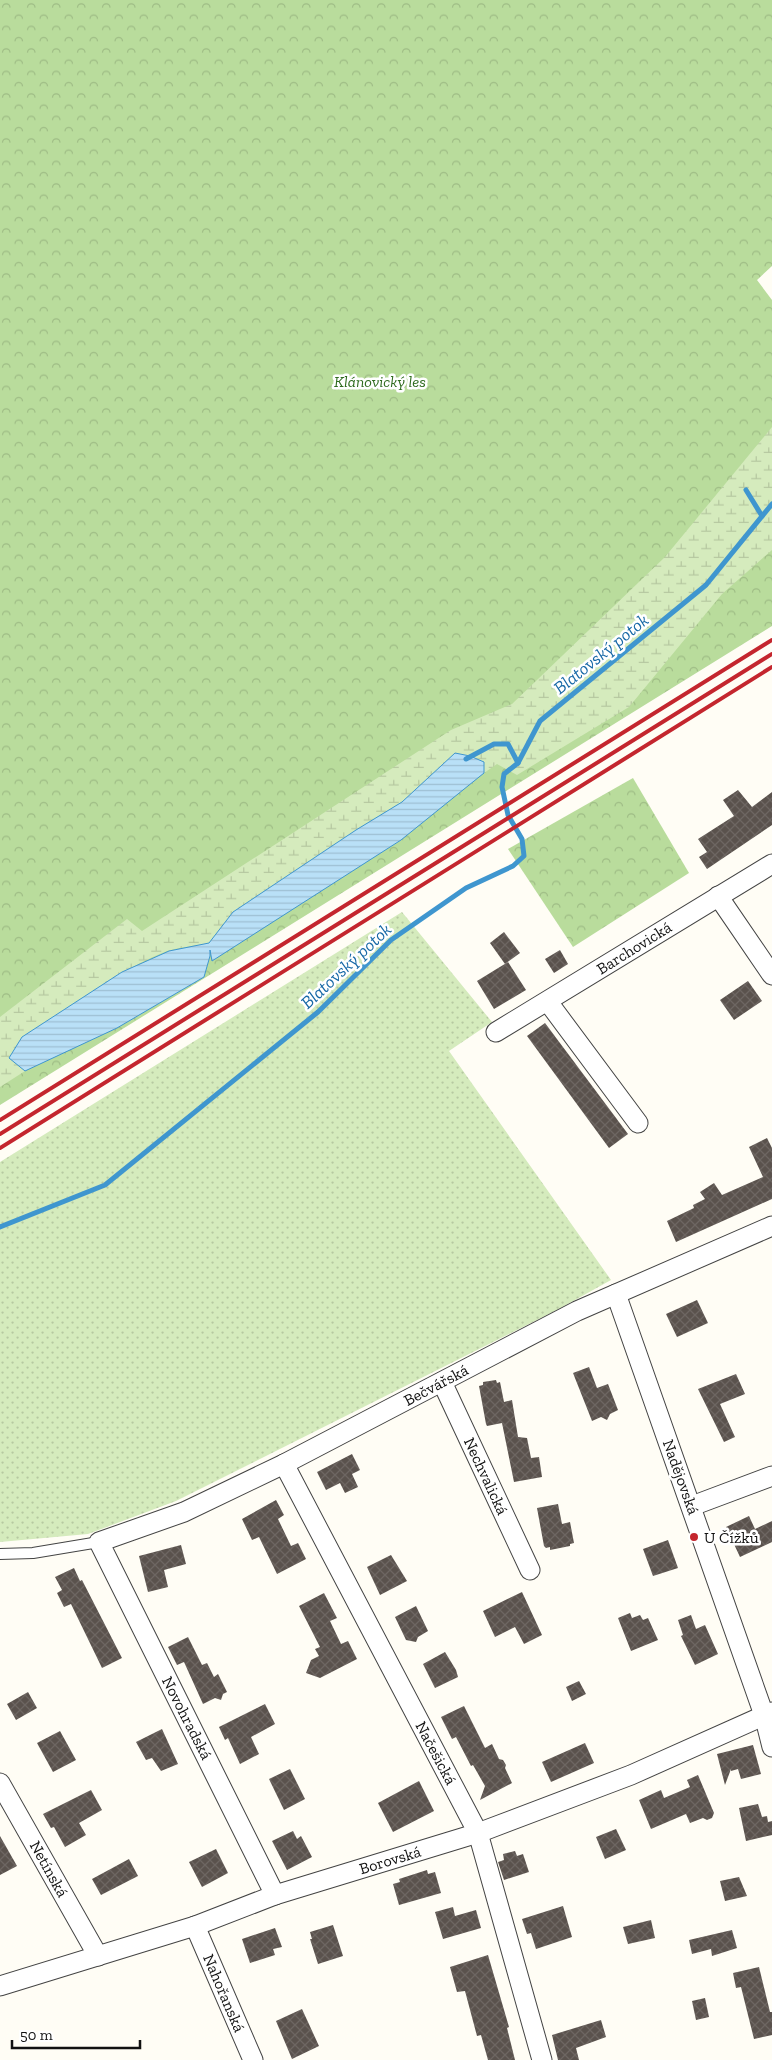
<svg xmlns="http://www.w3.org/2000/svg" width="772" height="2060" font-family="'Zilla Slab',serif">
	<style>
		.grass { fill: url(#grass-dots) }
		.forest { fill: url(#forest-crowns); fill-rule: evenodd }
		.wetland { fill: url(#wetland-marsh) }
		.water { fill: url(#water-rules); stroke: #3f96cf }
		.lines { fill: none; stroke-linecap: round; stroke-linejoin: round }
		.stream { stroke: #3f96cf; stroke-width: 5 }
		.building { fill: url(#building-cross-hatch) }
		.lane-casing { stroke: #444; stroke-width: 12 }
		.street-casing { stroke: #444; stroke-width: 21 }
		.lane { stroke: #fff; stroke-width: 10 }
		.street { stroke: #fff; stroke-width: 19 }
		.rail { stroke: #c4262e; stroke-width: 4 }
		.poi-dot { fill: #c4262e; stroke: #fff; stroke-width: 2 }
		.labels { text-anchor: middle; dominant-baseline: central; stroke-width: 5; stroke-linejoin: round; paint-order: stroke }
		.park-label { font-size: 16px; font-style: italic; fill: #2f6b1f; stroke: #fff }
		.street-label { font-size: 16px; fill: #111; stroke: #fff }
		.poi-label { font-size: 16px; fill: #111; stroke: #fff; text-anchor: start }
		.water-label { font-size: 18px; font-style: italic; fill: #1768a6; stroke: #fff }
	</style>
	<defs>
		<pattern id="grass-dots" width="8" height="8" patternUnits="userSpaceOnUse" patternTransform="scale(1.25)"><rect width="8" height="8" fill="#d5ebbd"/><path d="M2 2h.1M6 6h.1" fill="none" stroke="#b6c8a1" stroke-width="1.8" stroke-linecap="round"/></pattern>
		<pattern id="forest-crowns" width="20" height="18" patternUnits="userSpaceOnUse" patternTransform="scale(1.25)"><rect width="20" height="18" fill="#b9dc9c"/><path d="M2 6a3 3 0 1 1 6 0M12 15a3 3 0 1 1 6 0" fill="none" stroke="#9ebc85"/></pattern>
		<pattern id="wetland-marsh" width="20" height="14" patternUnits="userSpaceOnUse" patternTransform="scale(1.25)"><rect width="20" height="14" fill="#d5ebbd"/><path d="M1 5h8M5 5V1M11 12h8M15 12V8" fill="none" stroke="#b6c8a1"/></pattern>
		<pattern id="water-rules" width="6" height="5" patternUnits="userSpaceOnUse" patternTransform="scale(1.25)"><rect width="6" height="5" fill="#b9e0f7"/><path d="M0 2.5h6" fill="none" stroke="#9ebfd3"/></pattern>
		<pattern id="building-cross-hatch" width="8" height="8" patternUnits="userSpaceOnUse" patternTransform="scale(1.25)"><rect width="8" height="8" fill="#5a524d"/><path d="M0 0l8 8M0 8l8-8" fill="none" stroke="#6d6662"/></pattern>
	</defs>
	<rect width="100%" height="100%" fill="#fffdf5"/>
	<path class="grass" d="M402,912L492,1022L449,1051L611,1280L557,1310L176,1501L88,1534L0,1542V1162Z"/>
	<g class="forest">
		<path d="M0,0H772V266L757,280L772,300V626L0,1105ZM356,830L401,840L366,861Z"/>
		<path d="M633,778L689,873L573,947L508,849Z"/>
	</g>
	<path class="wetland" d="M772,427V550L722,594L629,707L517,775L497,764L484,773V762L455,753L402,802L356,830L223,925L209,943C195,946 180,947 167,951C107,974 59,1019 9,1058L25,1071L0,1087V1017L127,919L142,931L451,730L512,704L665,557Z"/>
	<path class="water" d="M455,753L470,756L484,762V773L401,840L212,961L210,950V956L204,977L117,1028L25,1071L9,1058L22,1037L122,972L169,951L209,943L233,912L356,830L402,802Z"/>
	<g class="lines">
		<g class="stream">
			<path d="M746,490L762,516"/>
			<path d="M466,759L494,744H508L518,763"/>
			<path d="M0,1227L105,1185L318,1012L391,940L466,888L513,866L524,856L522,839L508,815L502,787L504,774L518,763L540,721L706,585L772,504"/>
		</g>
	</g>
	<g class="building">
		<path d="M738,790L752,807L772,792V825L707,869L699,857L707,852L698,839L734,816L723,800Z"/>
		<path d="M504,932L520,953L505,964L490,943Z"/>
		<path d="M560,950L568,964L554,973L545,959Z"/>
		<path d="M508,962L526,990L494,1009L477,981Z"/>
		<path d="M748,981L762,1001L734,1020L720,1000Z"/>
		<path d="M545,1023L628,1134L609,1148L527,1036Z"/>
		<path d="M767,1138L772,1148V1199L676,1242L667,1221L694,1208L693,1205L705,1199L700,1192L714,1183L722,1195L763,1177L749,1147Z"/>
		<path d="M697,1300L708,1323L677,1337L666,1314Z"/>
		<path d="M589,1367L597,1388L608,1384L618,1410L610,1414L607,1420L601,1417L592,1421L573,1373Z"/>
		<path d="M736,1374L745,1394L720,1404L735,1437L724,1442L698,1389Z"/>
		<path d="M496,1380L497,1383L500,1382L504,1402L512,1400L518,1437L527,1438L531,1458L539,1457L542,1477L514,1482L502,1423L487,1426L486,1424L479,1386L483,1385V1382Z"/>
		<path d="M352,1454L360,1470L352,1474L358,1487L345,1493L340,1483L326,1490L317,1472Z"/>
		<path d="M276,1500L284,1515L278,1519L291,1546L298,1543L306,1559L277,1574L259,1537L252,1540L242,1519Z"/>
		<path d="M558,1504L562,1524L570,1522L574,1543L570,1544V1546L550,1550V1547L546,1548L544,1546L537,1508Z"/>
		<path d="M749,1516L755,1529L772,1521V1542L740,1557L726,1527Z"/>
		<path d="M668,1540L678,1568L653,1576L643,1549Z"/>
		<path d="M181,1545L186,1564L164,1570L168,1587L148,1592L139,1556Z"/>
		<path d="M391,1555L407,1581L380,1595L367,1567Z"/>
		<path d="M74,1568L80,1581L82,1580L122,1658L102,1668L71,1604L64,1607L57,1593L62,1590L55,1577Z"/>
		<path d="M522,1592L542,1635L524,1644L515,1627L495,1637L483,1611Z"/>
		<path d="M324,1593L337,1618L330,1621L341,1644L348,1641L357,1659L320,1678L306,1673L311,1660L319,1656L315,1649L320,1647L299,1606Z"/>
		<path d="M416,1606L428,1631L418,1637L416,1642L406,1640L395,1617Z"/>
		<path d="M630,1613L632,1618L640,1615L643,1620L648,1618L658,1640L631,1651L618,1618Z"/>
		<path d="M691,1615L696,1629L705,1625L718,1654L695,1665L681,1636L683,1635L678,1620Z"/>
		<path d="M188,1637L202,1665L207,1663L214,1677L218,1674L227,1692L223,1694L221,1700L215,1698L203,1704L184,1662L177,1665L168,1647Z"/>
		<path d="M445,1652L456,1670L458,1677L435,1688L423,1664Z"/>
		<path d="M579,1681L586,1694L572,1701L566,1687Z"/>
		<path d="M28,1692L37,1708L16,1720L7,1704Z"/>
		<path d="M265,1704L275,1724L251,1737L259,1754L240,1764L228,1738L225,1740L219,1727Z"/>
		<path d="M464,1706L485,1748L492,1744L499,1759L503,1760L506,1765L505,1768L512,1783L480,1800L485,1786L473,1765L471,1766L456,1737L452,1739L441,1717Z"/>
		<path d="M162,1729L178,1764L161,1771L152,1758L146,1760L136,1742Z"/>
		<path d="M60,1731L76,1760L53,1772L37,1743Z"/>
		<path d="M585,1743L594,1763L551,1782L542,1762Z"/>
		<path d="M753,1745L761,1774L741,1779L738,1769L731,1771V1769L725,1785L717,1754Z"/>
		<path d="M290,1769L305,1799L284,1810L269,1779Z"/>
		<path d="M698,1775L714,1813L712,1818L707,1820L703,1818L690,1823L686,1814L651,1829L639,1800L661,1790L664,1798L690,1787L687,1780Z"/>
		<path d="M419,1781L434,1811L393,1832L378,1803Z"/>
		<path d="M91,1790L102,1810L79,1823L86,1835L65,1847L54,1827L51,1828L43,1814Z"/>
		<path d="M758,1804L762,1817L767,1816L768,1822L772,1821V1835L746,1841L739,1808Z"/>
		<path d="M616,1829L626,1850L605,1859L596,1837Z"/>
		<path d="M293,1831L297,1839L301,1836L312,1857L287,1870L272,1841Z"/>
		<path d="M0,1836L17,1866L0,1875Z"/>
		<path d="M216,1849L228,1873L202,1887L189,1862Z"/>
		<path d="M515,1851L517,1856L523,1854L529,1872L504,1880L498,1862L504,1860L503,1854Z"/>
		<path d="M129,1859L138,1876L101,1895L92,1879Z"/>
		<path d="M427,1870L428,1874L435,1872L441,1893L399,1905L393,1884L400,1882L399,1879Z"/>
		<path d="M739,1877L747,1896L725,1901L720,1881Z"/>
		<path d="M563,1906L572,1937L536,1949L531,1933L527,1934L522,1919Z"/>
		<path d="M453,1907L455,1916L476,1910L481,1928L443,1939L435,1912Z"/>
		<path d="M651,1920L655,1938L628,1944L623,1927Z"/>
		<path d="M333,1925L343,1956L318,1964L310,1939H312L310,1932Z"/>
		<path d="M275,1928L282,1947L273,1949L275,1955L250,1963L242,1939Z"/>
		<path d="M732,1930L737,1948L712,1956L711,1949L692,1954L689,1940Z"/>
		<path d="M488,1955L509,2027L507,2028L515,2060H488L481,2035L477,2036L465,1991L457,1992L450,1967Z"/>
		<path d="M759,1967L770,2012H772V2035L754,2039L741,1987L736,1988L733,1973Z"/>
		<path d="M705,1998L709,2017L696,2020L692,2001Z"/>
		<path d="M302,2009L319,2046L292,2059L276,2021Z"/>
		<path d="M601,2020L606,2037L576,2048L579,2060H558L552,2035Z"/>
	</g>
	<g class="lines">
		<g class="lane-casing">
			<path id="lane" d="M0,1554L33,1553L99,1542"/>
		</g>
		<g class="street-casing">
			<g id="street">
				<path d="M718,896L772,975"/>
				<path d="M548,1002L638,1123"/>
				<path d="M496,1032L772,864"/>
				<path d="M616,1294L764,1715L772,1747"/>
				<path d="M442,1382L530,1570"/>
				<path d="M284,1464L478,1833L542,2060"/>
				<path d="M692,1506L772,1476"/>
				<path d="M0,1783L98,1956"/>
				<path d="M275,1895L99,1542L184,1512L284,1464L577,1311L772,1226"/>
				<path d="M195,1926L253,2060"/>
				<path d="M0,1986L195,1926L275,1895L478,1833L631,1775L772,1712"/>
			</g>
		</g>
		<use href="#lane" class="lane"/>
		<use href="#street" class="street"/>
		<g class="rail">
			<path d="M0,1120L772,640"/>
			<path d="M0,1134L772,654"/>
			<path d="M0,1148L772,667"/>
		</g>
	</g>
	<circle class="poi-dot" cx="694" cy="1537" r="5"/>
	<g class="labels">
		<g class="park-label">
			<text x="380" y="381">Klánovický les</text>
		</g>
		<g class="street-label">
			<text transform="translate(634 948) rotate(-32)">Barchovická</text>
			<text transform="translate(436 1385) rotate(-28)">Bečvářská</text>
			<text transform="translate(486 1476) rotate(65)">Nechvalická</text>
			<text transform="translate(681 1477) rotate(70)">Nadějovská</text>
			<text transform="translate(187 1718) rotate(63)">Novohradská</text>
			<text transform="translate(436 1753) rotate(62)">Načešická</text>
			<text transform="translate(390 1860) rotate(-17)">Borovská</text>
			<text transform="translate(49 1869) rotate(61)">Netínská</text>
			<text transform="translate(224 1993) rotate(67)">Nahořanská</text>
		</g>
		<g class="poi-label">
			<text x="704" y="1537">U Čížků</text>
		</g>
		<g class="water-label">
			<text transform="translate(601 654) rotate(-39)">Blatovský potok</text>
			<text transform="translate(346 966) rotate(-43)">Blatovský potok</text>
		</g>
	</g>
	<path d="M12 2040v8h128v-8" fill="none" stroke="#111111" stroke-width="2.5"/>
	<text x="20" y="2040" font-size="15" fill="#111111" stroke="#ffffff" stroke-width="4" paint-order="stroke">50 m</text>
</svg>
